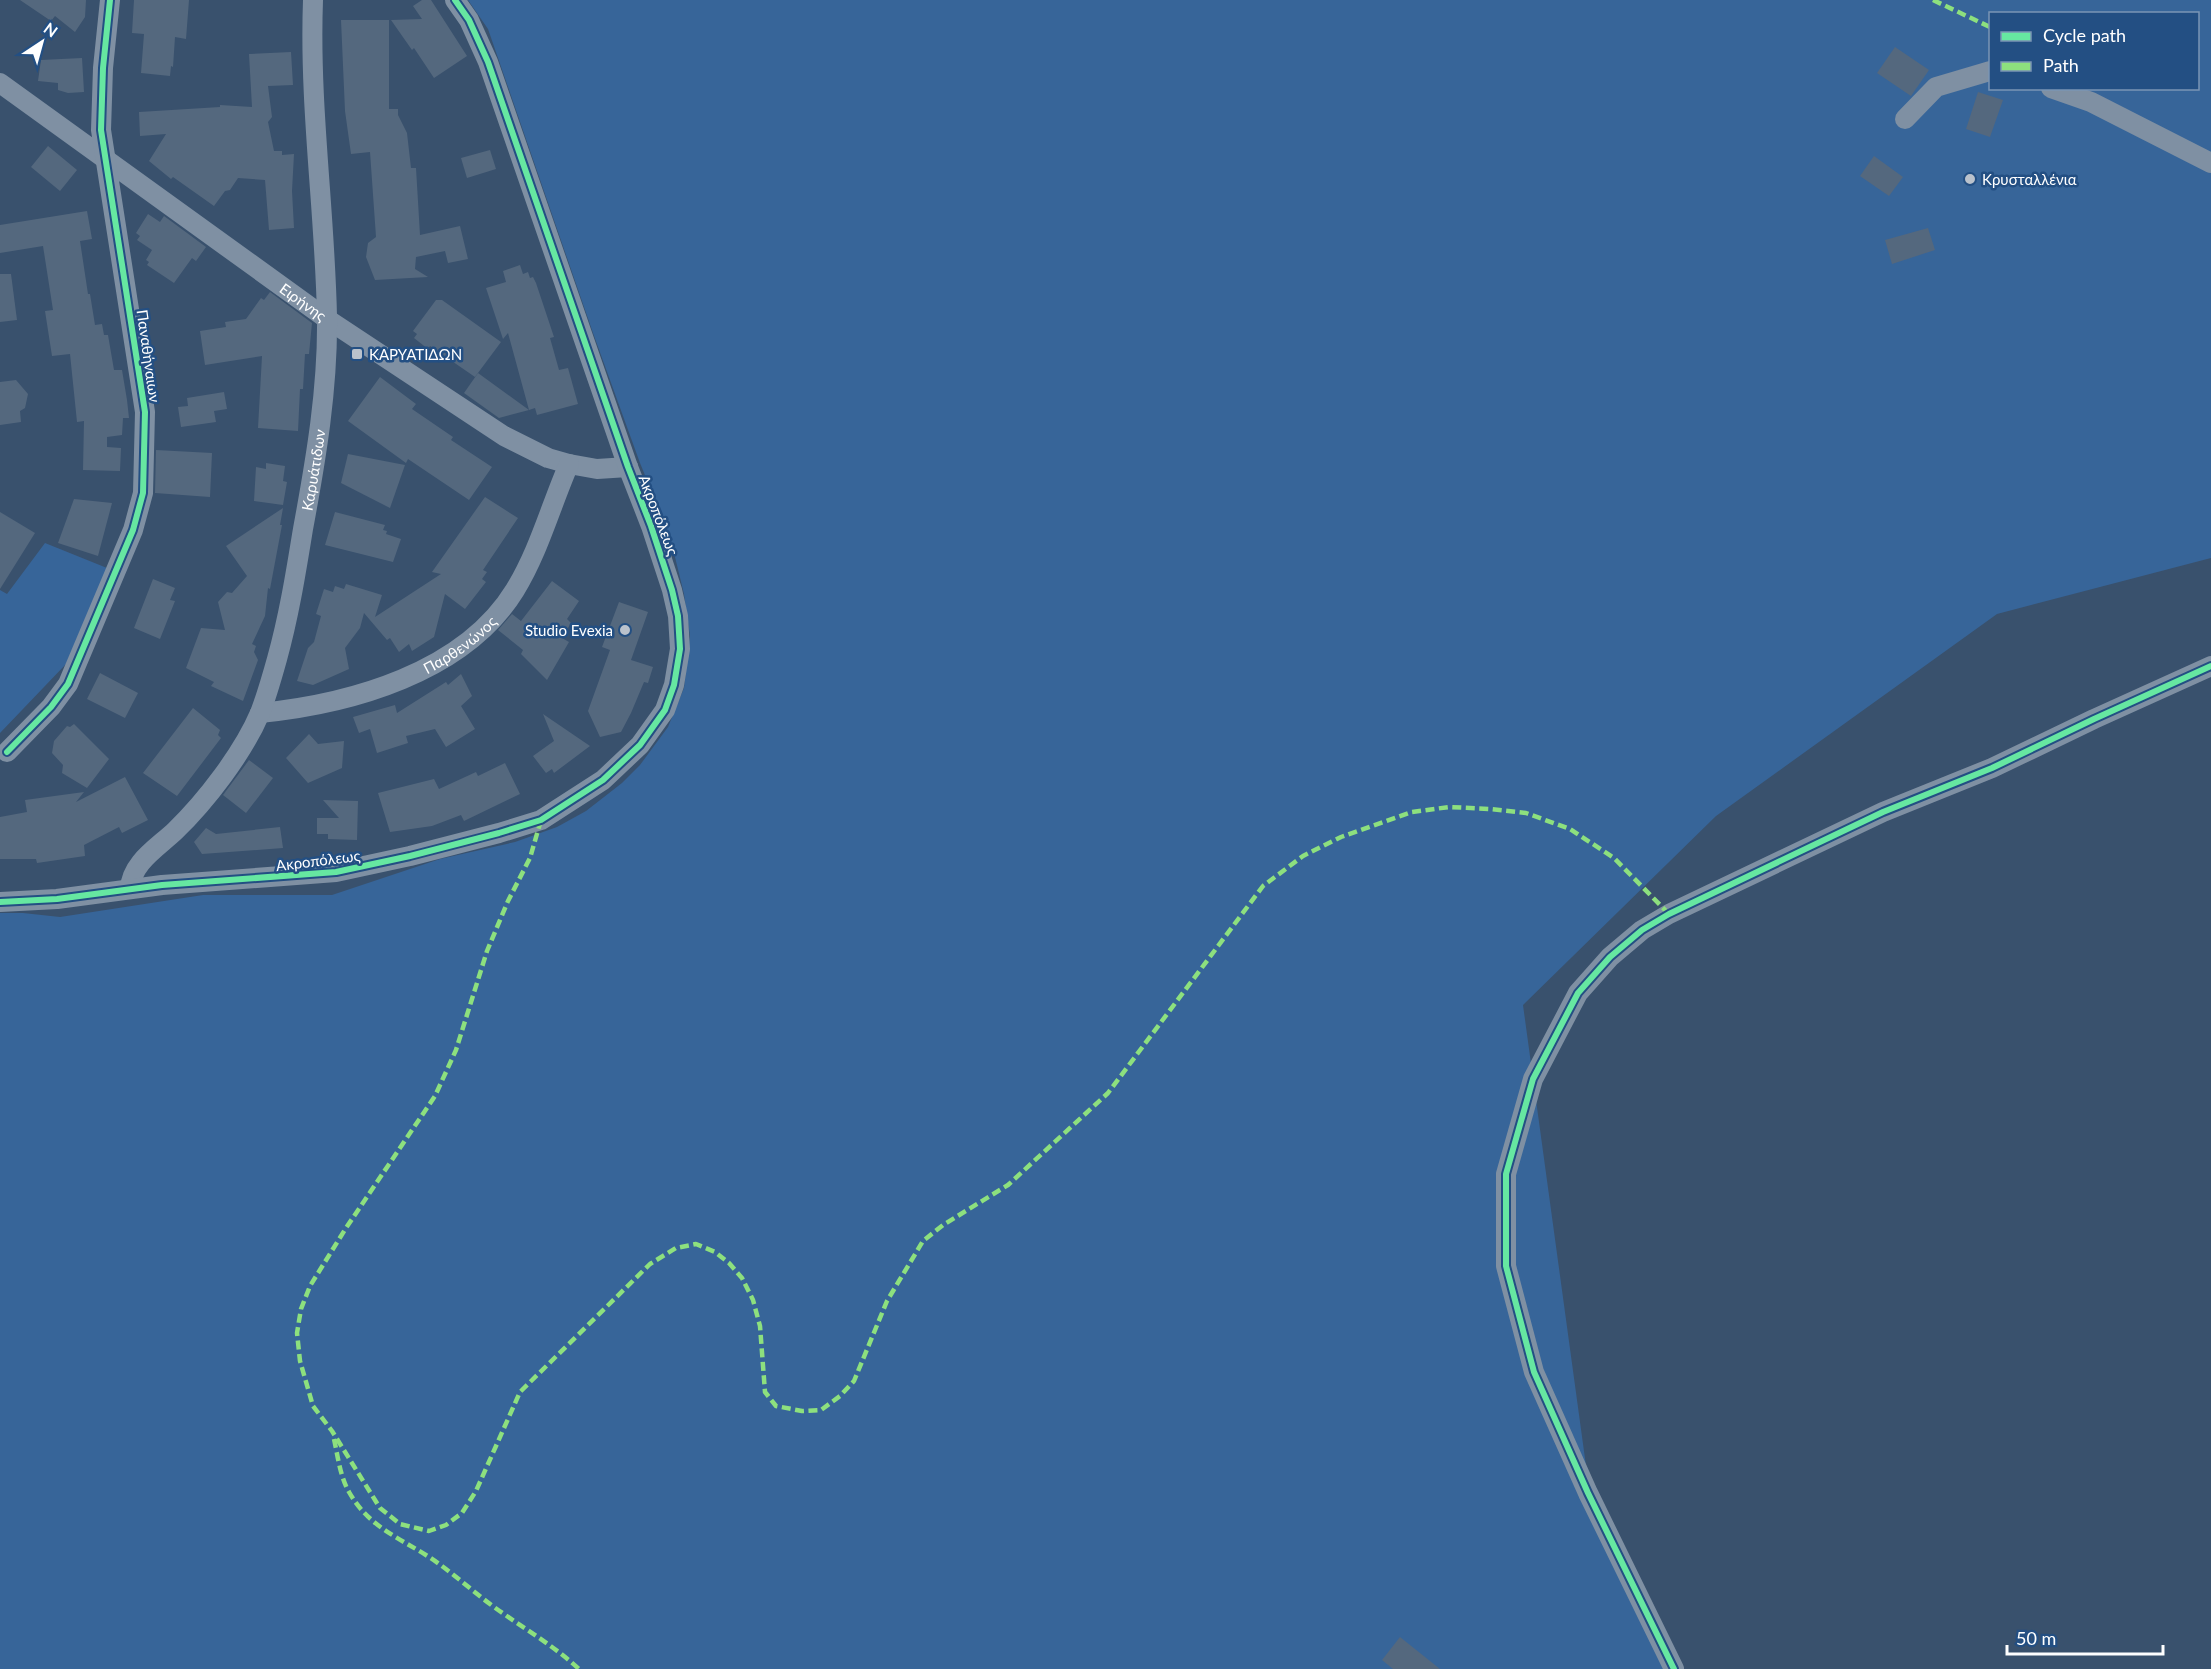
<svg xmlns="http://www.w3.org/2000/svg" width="2211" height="1669" font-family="Lato,sans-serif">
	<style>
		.green { fill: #376599; fill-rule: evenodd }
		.building { fill: #54687e }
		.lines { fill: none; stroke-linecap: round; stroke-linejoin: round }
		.street { stroke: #7f90a3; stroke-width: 20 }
		.quiet { stroke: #8de07e; stroke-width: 4.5; stroke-dasharray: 9 4.5; stroke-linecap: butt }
		.cycleway-casing { stroke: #234f83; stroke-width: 10 }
		.cycleway { stroke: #66e7a1; stroke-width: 6 }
		.poi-dot { fill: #bac2cc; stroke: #234f83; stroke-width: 2 }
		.labels { text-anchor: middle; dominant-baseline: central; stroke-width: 5; stroke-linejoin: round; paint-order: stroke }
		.poi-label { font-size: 15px; fill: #fff; stroke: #234f83; text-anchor: start }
		.street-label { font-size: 15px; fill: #fff; stroke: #234f83 }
	</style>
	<rect width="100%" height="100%" fill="#39516d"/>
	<g class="green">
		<path d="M468,0H2211V558L1997,614L1716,816L1523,1005L1593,1517L1664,1669H0V913H23L60,917L203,895H332L440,859L515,842L557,827L586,811L622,783L640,765L668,727L684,688L690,636L684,594L675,557L663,519L640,463L593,333L488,29ZM1990,14H2198V88H1990Z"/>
		<path d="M45,543L107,568L66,664L0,733V590L7,594Z"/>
	</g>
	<g class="building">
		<path d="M20,0H86L85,17L75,32L55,16L51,21Z"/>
		<path d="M134,0H189L186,39L175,37L173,67L171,66L170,76L141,73L144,34L132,33Z"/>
		<path d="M422,0H431L467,56L434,78L414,48L412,50L391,20L422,19L413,6Z"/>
		<path d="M341,20H389V109H398V115L407,133L411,168H416L420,235L460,226L468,259L448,263L445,251L416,257L415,269L428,277L375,280L366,257L368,243L376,237L370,152L351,154L345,111Z"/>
		<path d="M1895,47L1929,70L1911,96L1877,73Z"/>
		<path d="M291,52L293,85L268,86L272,117L268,122L274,151H282V155L294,154L292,191L294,228L269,230L265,180L238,178L230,190L225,191L214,206L173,177L171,179L149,161L166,134L140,136L139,112L220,107V105L252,107L249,54Z"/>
		<path d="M82,58L84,92L68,93L58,90V83L38,81L41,60Z"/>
		<path d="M1978,92L2003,100L1990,137L1966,129Z"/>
		<path d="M48,146L77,170L60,191L31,167Z"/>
		<path d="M490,150L496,169L467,178L461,158Z"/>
		<path d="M1874,156L1903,177L1889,196L1860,176Z"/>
		<path d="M87,211L92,239L80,241L88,294H90L95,325L102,324L104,335H108L114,370H122L127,400L129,418H123L122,435L107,437V447L121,448L120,471L83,470L84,421L77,422L70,354L52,356L45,311L53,310L43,246L0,253V225Z"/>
		<path d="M148,214L160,222L164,216L206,247L196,261L192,258L174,283L147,265L149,262L146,260L152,250L137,240L140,236L136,233Z"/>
		<path d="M1928,228L1935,250L1892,264L1885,240Z"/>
		<path d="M520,265L523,274L528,272L530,278L533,277L536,283L554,337L550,338L559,370L568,368L578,404L537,415L535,408L529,410L508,333L503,339L486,288L506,282L503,271Z"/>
		<path d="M0,274H11L17,320L0,322Z"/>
		<path d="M270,292L312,323L309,354H305L303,389H300L298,431L258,428L262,356L205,365L200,331L226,327L225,322L246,319L261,298L264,300Z"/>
		<path d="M436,300H442L501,342L475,377L430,346L428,349L414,338L417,334L413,331Z"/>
		<path d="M478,373L529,410L499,418L464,393Z"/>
		<path d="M380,377L416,404L412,409L453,437L451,440L492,467L469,500L408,459L406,463L348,421Z"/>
		<path d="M16,380L28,394L25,408L20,411L21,422L0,425V382Z"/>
		<path d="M224,392L227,409L214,411L216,422L181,427L178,407L188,406L187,398Z"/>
		<path d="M156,450L212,453L210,497L155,493Z"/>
		<path d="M348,454L405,465L390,508L341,483Z"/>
		<path d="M266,463L285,466L283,481L287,482L283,505L254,501L256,467L266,469Z"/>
		<path d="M485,497L518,518L483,570L487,572L482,579L486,582L465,609L445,594L434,637L412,651L409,644L399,652L390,638L387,640L364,613L360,628L345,648L349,669L313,685L297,681L308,648L314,642L321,616L316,614L324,589L333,592L335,586L344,589L346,584L382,595L375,617L441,574L432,572Z"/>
		<path d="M74,499L112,503L98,556L58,543Z"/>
		<path d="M283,508L280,525H282L270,589L268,588L265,616L252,644L256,646L254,652L258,660L243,701L211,686L214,682L186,668L201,628L225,630L218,602L227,592L232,593L247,576L226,546Z"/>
		<path d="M0,512L35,533L0,589Z"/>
		<path d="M335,512L385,525L383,530L387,531L386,534L401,539L393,562L325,545Z"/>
		<path d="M153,579L175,588L170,600L175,601L160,639L134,628Z"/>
		<path d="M552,581L579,601L567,619L571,623L562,638L569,642L547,680L521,654L523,650L498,630L512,614L521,621Z"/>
		<path d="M619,602L648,612L631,660L653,667L648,683L644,682L631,713L621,732L600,737L588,711L610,650L602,647Z"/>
		<path d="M100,673L138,693L125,718L87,699Z"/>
		<path d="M461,674L472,696L461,706L475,729L446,747L435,729L406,736L408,743L377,753L370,729L359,733L353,717L395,705L397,713L446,682L448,685Z"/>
		<path d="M193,708L220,730L218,735L221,738L177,796L143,773Z"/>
		<path d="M543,714L590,746L554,773L552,769L546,773L533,756L554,741Z"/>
		<path d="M74,724L109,759L87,788L62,773L63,765L52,753L54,741L67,726L70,727Z"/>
		<path d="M309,734L318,744L344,741L342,768L308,783L286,758Z"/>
		<path d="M249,760L273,778L246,813L223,795Z"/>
		<path d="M505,763L520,794L464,821L461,815L432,826L390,832L378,793L434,779L439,789L476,772L478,776Z"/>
		<path d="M125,777L148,820L122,833L119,827L84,845L85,856L37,863L36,859H0V817L27,812L25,800L84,792L76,802Z"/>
		<path d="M323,800L358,801L357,840L328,839V834H317V818H339Z"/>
		<path d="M280,827L283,848L202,854L194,842L206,828L216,834Z"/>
		<path d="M1400,1637L1440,1669H1393L1382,1660Z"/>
	</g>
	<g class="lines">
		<g class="street">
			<path id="s1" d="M0,83L327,319L504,436L548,458L569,464L597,469L628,467"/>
			<path d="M2051,88L2091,102L2211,163"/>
			<path d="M1905,119L1936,87L1990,71"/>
			<path id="s2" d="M260,713C350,704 464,673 515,590C539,551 551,505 569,464"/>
			<path d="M7,752L51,707L68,684L133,530L143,493L145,412L101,130L103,68L110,0"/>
			<path id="s3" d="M130,889C131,863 157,848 175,831C206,801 243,753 260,713C267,695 272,677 277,659C289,616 296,572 303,529C316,459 328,388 327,317C325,211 309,106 313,0"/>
			<path d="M0,902L57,899L162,885L336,872L410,856L499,833L541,820L603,780L640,745L665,710L674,685L680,649L678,616L672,590L651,526L628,467L488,62L469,20L455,0"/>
			<path d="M1674,1669L1588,1493L1534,1372L1506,1266V1174L1533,1079L1578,993L1610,957L1642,930L1669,914L1883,812L1992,768L2094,719L2211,666"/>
		</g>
		<g class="quiet">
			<path d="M1933,0L1990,27"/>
			<path d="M541,820L530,858L508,901L487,951L456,1050L435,1096L346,1228L310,1286L301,1309L297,1333L300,1361L313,1406L332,1431L380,1508L400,1524L429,1531L446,1525L462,1513L476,1491L520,1392L650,1264L676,1248L696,1244L715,1252L729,1263L742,1278L753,1300L760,1326L765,1392L776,1406L802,1411L821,1410L840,1396L854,1381L887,1301L923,1241L943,1225L1008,1185L1108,1093L1263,886L1303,856L1341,837L1412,812L1449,807L1490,809L1526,813L1570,829L1614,858L1669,914"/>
			<path d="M334,1439C338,1457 340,1476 349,1492C369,1527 398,1537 429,1557C452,1572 472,1591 494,1607C523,1628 553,1645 579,1669"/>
		</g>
		<g class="cycleway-casing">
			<g id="cycleway">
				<path d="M7,752L51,707L68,684L133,530L143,493L145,412L101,130L103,68L110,0"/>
				<path d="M0,902L57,899L162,885L336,872L410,856L499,833L541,820L603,780L640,745L665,710L674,685L680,649L678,616L672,590L651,526L628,467L488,62L469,20L455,0"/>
				<path d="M1674,1669L1588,1493L1534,1372L1506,1266V1174L1533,1079L1578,993L1610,957L1642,930L1669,914L1883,812L1992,768L2094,719L2211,666"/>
			</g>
		</g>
		<use href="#cycleway" class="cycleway"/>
	</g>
	<g class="poi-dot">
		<circle cx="1970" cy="179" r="6"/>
		<rect x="351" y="348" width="12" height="12" rx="3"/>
		<circle cx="625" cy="630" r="6"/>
	</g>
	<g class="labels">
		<g class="poi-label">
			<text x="1982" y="179">Κρυσταλλένια</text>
			<text x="369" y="354">ΚΑΡΥΑΤΙΔΩΝ</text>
			<text x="613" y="630" text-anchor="end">Studio Evexia</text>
		</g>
		<g class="street-label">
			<text stroke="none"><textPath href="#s1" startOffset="374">Ειρήνης</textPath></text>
			<text transform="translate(149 356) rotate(82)">Παναθήναιων</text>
			<text stroke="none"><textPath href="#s3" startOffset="471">Καρυάτιδων</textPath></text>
			<text transform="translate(659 515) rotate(69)">Ακροπόλεως</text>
			<text stroke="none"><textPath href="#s2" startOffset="214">Παρθενώνος</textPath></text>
			<text transform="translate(318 860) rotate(-7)">Ακροπόλεως</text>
		</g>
	</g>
	<rect x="1989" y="12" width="210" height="78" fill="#234f83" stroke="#7b95b5" stroke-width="1.5"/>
	<rect x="2001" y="32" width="30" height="9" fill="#66e7a1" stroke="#7b95b5" stroke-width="1.5"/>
	<text x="2043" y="42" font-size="18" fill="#ffffff">Cycle path</text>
	<rect x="2001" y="62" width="30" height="9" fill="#8de07e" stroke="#7b95b5" stroke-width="1.5"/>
	<text x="2043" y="72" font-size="18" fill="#ffffff">Path</text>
	<g transform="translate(42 42) rotate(36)" stroke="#234f83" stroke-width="4.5" paint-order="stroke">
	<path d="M0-4.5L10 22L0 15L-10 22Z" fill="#ffffff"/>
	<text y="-9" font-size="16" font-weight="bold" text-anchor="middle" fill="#ffffff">N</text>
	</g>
	<path d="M2007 1645v9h156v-9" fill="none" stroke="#ffffff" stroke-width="3"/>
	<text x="2016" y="1645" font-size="18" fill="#ffffff" stroke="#234f83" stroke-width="4.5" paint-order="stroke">50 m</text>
</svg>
